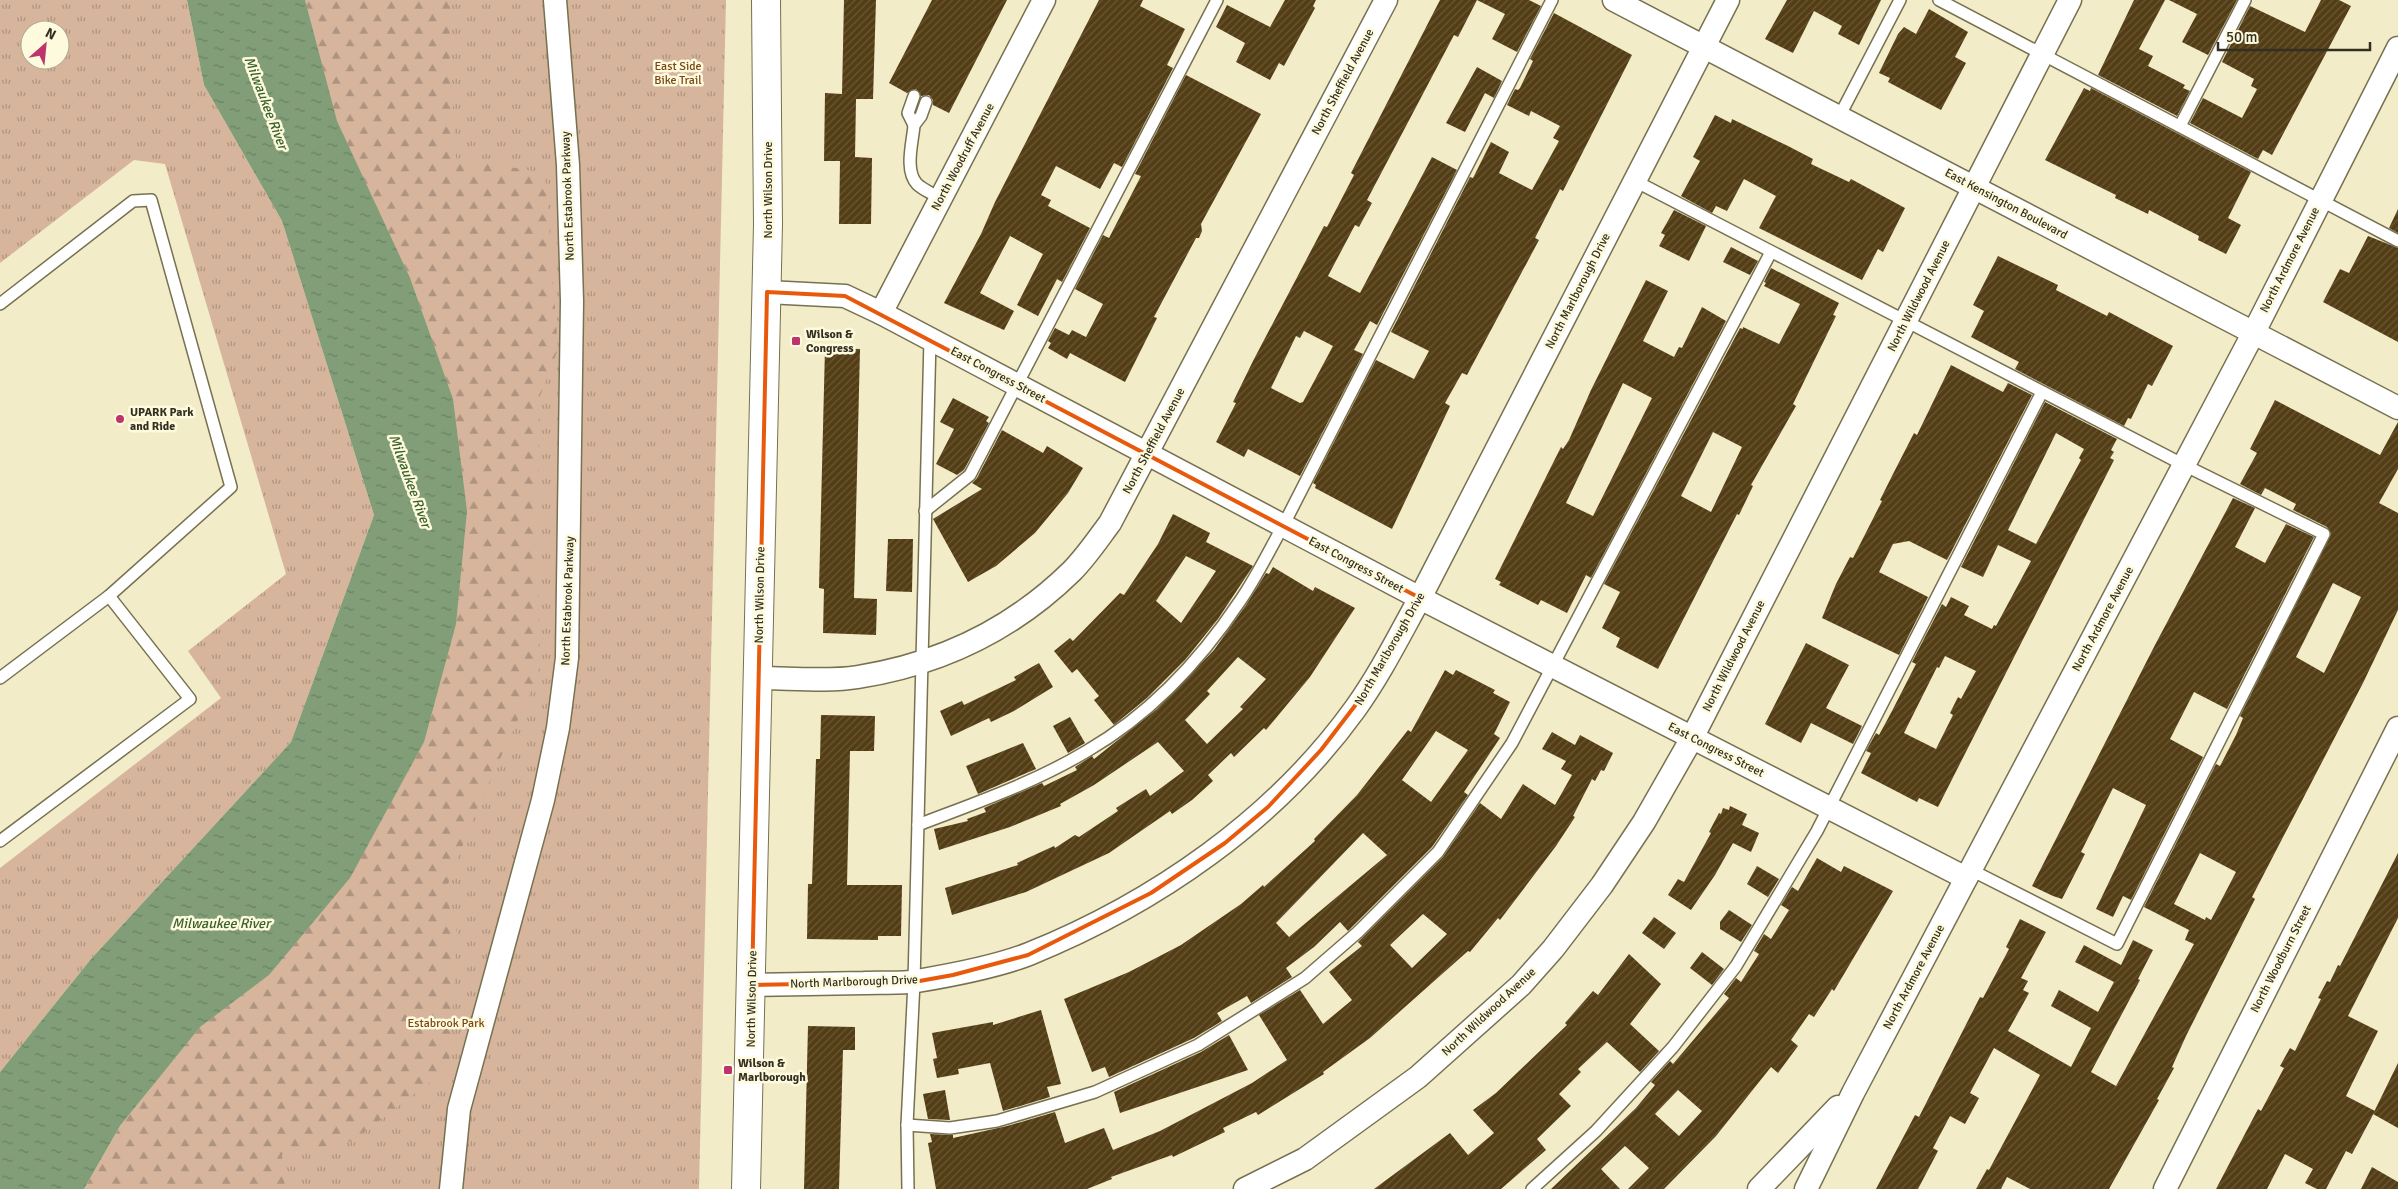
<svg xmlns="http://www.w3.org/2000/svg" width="2398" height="1189" font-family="Signika,sans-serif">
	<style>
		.grass { fill: url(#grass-tufts); fill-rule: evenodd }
		.forest { fill: url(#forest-firs) }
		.water { fill: url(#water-ripples) }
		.building { fill: url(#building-hatch); fill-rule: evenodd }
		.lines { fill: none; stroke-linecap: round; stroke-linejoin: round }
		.service-casing { stroke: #777151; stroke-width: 14 }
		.minor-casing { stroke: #777151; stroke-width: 25 }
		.tertiary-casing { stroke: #777151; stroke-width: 30 }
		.service { stroke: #fff; stroke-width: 11 }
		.minor { stroke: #fff; stroke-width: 22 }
		.tertiary { stroke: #fff; stroke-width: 28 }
		.marked { fill: none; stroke: #e8590c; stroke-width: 4; stroke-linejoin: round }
		.poi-dot { fill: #be336b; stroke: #fefadd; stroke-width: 2 }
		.labels { text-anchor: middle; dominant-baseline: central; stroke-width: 5; stroke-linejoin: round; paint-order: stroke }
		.park-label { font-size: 12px; fill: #7a4615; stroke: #fefadd }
		.street-label { font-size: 12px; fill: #333022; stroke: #fefadd }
		.poi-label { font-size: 12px; font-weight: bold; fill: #333022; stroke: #fefadd; text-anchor: start }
		.water-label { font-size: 14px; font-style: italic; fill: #39612b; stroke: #fefadd }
	</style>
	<defs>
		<pattern id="grass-tufts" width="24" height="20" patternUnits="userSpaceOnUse" patternTransform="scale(1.25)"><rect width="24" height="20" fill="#d6b59c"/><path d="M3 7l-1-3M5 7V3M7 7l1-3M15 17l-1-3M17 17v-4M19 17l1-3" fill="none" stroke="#ae947f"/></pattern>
		<pattern id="forest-firs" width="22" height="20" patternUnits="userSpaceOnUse" patternTransform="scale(1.25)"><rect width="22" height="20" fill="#d6b59c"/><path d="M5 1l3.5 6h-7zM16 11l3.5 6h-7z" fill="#ae947f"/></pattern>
		<pattern id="water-ripples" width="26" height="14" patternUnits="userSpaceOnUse" patternTransform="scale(1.25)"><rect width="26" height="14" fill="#819e78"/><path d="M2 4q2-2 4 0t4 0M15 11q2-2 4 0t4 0" fill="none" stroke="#6a8162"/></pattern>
		<pattern id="building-hatch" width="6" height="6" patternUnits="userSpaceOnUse" patternTransform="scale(1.25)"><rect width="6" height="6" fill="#533d15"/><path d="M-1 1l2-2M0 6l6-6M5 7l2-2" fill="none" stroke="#695737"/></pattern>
	</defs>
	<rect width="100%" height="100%" fill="#f3ecc8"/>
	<g class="grass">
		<path d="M0,0H187L204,85L282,221L374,515L291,742L91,959L0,1072V868L221,698L188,651L286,574L165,164L134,160L0,263ZM30,30H60V60H30Z"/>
		<path d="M305,0H726L699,1189H84L456,624Z"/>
	</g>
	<path class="forest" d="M305,0H452L449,45L456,158L545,173L558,349L540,396L538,522L540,671L474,816L445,892L457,932L449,1068L352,1141L282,1154L285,1189H84L120,1126L200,1027L269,975L350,878L424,742L456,624L467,511L453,400L410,278L337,121Z"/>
	<path class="water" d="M187,0H305L337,121L410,278L453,399L467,511L456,624L424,742L350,878L269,975L200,1027L120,1126L84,1189H0V1072L91,959L291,742L374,515L282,221L204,85Z"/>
	<g class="building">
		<path d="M844,0H876L873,99H856L855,157L872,158L871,224H839L840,161H824L825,93L842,94Z"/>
		<path d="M932,0H1007L949,113L933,105V100L929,95L921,96L916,89L907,93L889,83Z"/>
		<path d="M1099,0H1143L1140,6L1185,29L1167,65L1173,68L1122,167L1114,163L1100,189L1056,166L1041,195L1051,200L1048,206L1090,228L1062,282L1057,279L1038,316L1017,305L1043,254L1010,236L980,293L1014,311L1004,330L944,303L981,234L995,202Z"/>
		<path d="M1285,0H1316L1313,6L1315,8L1284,66L1279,63L1270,80L1236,62L1245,43L1216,27L1227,5L1270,27Z"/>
		<path d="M1440,0H1529L1541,6L1517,52L1492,39L1505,14L1477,0L1458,37L1454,35L1367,200L1372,203L1359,227L1355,225L1328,276L1360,293L1432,157L1457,170L1377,325L1370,321L1354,350L1363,354L1300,476L1248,449L1244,457L1216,442L1236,403L1233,402L1253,361L1324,226L1327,227L1354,175L1351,173ZM1304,331L1333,346L1303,402L1300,403L1271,388L1296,336L1300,338Z"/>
		<path d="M1787,0H1881L1859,45L1838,34L1842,26L1814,11L1793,53L1765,39Z"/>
		<path d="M2134,0H2165L2139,49L2153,56L2148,66L2185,85L2183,88L2190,91L2177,116L2098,75Z"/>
		<path d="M2169,0H2237L2208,55L2182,42L2197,14Z"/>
		<path d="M2321,0H2339L2351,6L2272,155L2263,150L2258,159L2190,123L2203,98L2242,118L2257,89L2251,86L2254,79L2222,62L2250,6L2305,32Z"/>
		<path d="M1929,9L1968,32L1955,57L1966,63L1941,110L1888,82L1890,78L1879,73L1898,34L1904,27L1916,34Z"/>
		<path d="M1554,13L1632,55L1563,191L1560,189L1535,238L1539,240L1467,375L1462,373L1445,403L1450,406L1392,529L1315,488L1316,485L1313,483L1376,360L1414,379L1429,351L1391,332L1470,177L1473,178L1491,142L1509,152L1499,173L1532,190L1559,141L1553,138L1560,126L1531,111L1529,116L1507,105L1515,89L1518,90L1520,88L1533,61L1530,59Z"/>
		<path d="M1477,67L1502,81L1494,98L1485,93L1465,132L1446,123Z"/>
		<path d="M1186,75L1261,114L1201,224L1202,231L1199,238H1196L1154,317L1157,318L1125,382L1070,353L1067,359L1048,348L1051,343L1048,341L1055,328L1069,335L1072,330L1086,337L1103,304L1075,289L1103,235L1109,238L1141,176L1135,174Z"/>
		<path d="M2084,88L2090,91L2091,88L2251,172L2228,218L2241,225L2226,254L2198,240L2199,236L2149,210L2148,214L2115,198L2116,195L2045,160Z"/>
		<path d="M1715,115L1731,123L1732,119L1788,146L1813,159L1811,164L1849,182L1851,179L1905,208L1883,252L1878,249L1862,280L1759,228L1776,196L1744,179L1727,211L1716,206L1712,213L1681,196L1700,161L1693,157Z"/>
		<path d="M2398,209V233L2389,228Z"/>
		<path d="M1674,210L1706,226L1689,261L1659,246L1665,235L1661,233Z"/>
		<path d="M2368,236L2398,248V342L2323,302L2340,269L2349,273Z"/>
		<path d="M1731,247L1758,261L1750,275L1723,262Z"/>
		<path d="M1998,256L2058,285L2056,290L2107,316L2109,312L2173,346L2152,386L2148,384L2131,419L2128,418L2124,426L2015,369L2019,362L1971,337L1984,311L1973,305Z"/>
		<path d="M1771,268L1839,303L1833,315L1836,316L1793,404L1796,406L1751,485L1753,486L1739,515L1737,514L1658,669L1616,647L1620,638L1602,628L1620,592L1604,584L1740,328L1743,329V327L1779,344L1800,304L1764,286L1766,283L1764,282ZM1713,432L1742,447L1711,512L1681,496Z"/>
		<path d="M1646,280L1668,291L1643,341L1674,357L1679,347L1682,348L1702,307L1726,321L1591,578L1586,575L1567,613L1541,600L1538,605L1499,585L1501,582L1495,579L1561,447L1563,449L1569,440L1591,390ZM1623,383L1652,398L1593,516L1566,503Z"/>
		<path d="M825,348L860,349L854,598L877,599L876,635L823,633L824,589L819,588Z"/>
		<path d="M1951,365L2003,392L2008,383L2032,395L1947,560L1909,541L1893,544L1879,572L1928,597L1899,655L1822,618L1836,584L1850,557L1853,558L1882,501L1880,500L1894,472L1914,433L1917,435Z"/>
		<path d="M953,398L989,417L986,421L989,423L964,470L957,475L936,464L954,429L940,422Z"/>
		<path d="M2275,400L2380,455L2398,422V469L2379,503L2398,513V610L2363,683L2252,897L2255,899L2186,1036L2172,1067L2174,1068L2157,1099L2159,1100L2109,1189H2030L2007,1177L2001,1189H1976L1987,1169L1989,1170L2040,1075L1994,1048L1970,1093L1979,1098L1965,1124L1950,1116L1933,1148L1938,1151L1918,1189H1876L1915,1115L1919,1117L1980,997L1983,998L2009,949L2006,947L2020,919L2046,932L2021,978L2028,981L2023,990L2029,993L2008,1031L2071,1067L2091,1028L2051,1006L2059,990L2098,1012L2114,982L2075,962L2084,945L2121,965L2133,940L2153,950L2138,979L2140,980L2091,1072L2116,1086L2194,944L2185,940L2189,930L2144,907L2216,764L2220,766L2236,735L2243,718L2240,716L2331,534L2327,527L2293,510L2296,504L2265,488L2261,495L2240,484L2257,453L2250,449ZM2333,583L2361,597L2324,673L2296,657ZM2200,853L2236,872L2211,920L2206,917L2205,920L2174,904Z"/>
		<path d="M2045,402L2117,439L2111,450L2114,452L2110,458L2114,460L1938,807L1919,798L1917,802L1861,773L1871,753L1866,751L1876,733L1879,735L1892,711L1916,664L1912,662L1942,604L1946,607L1951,597L1969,606L1964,615L1992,629L1994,625L1996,626L2031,561L1998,545L1983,577L1961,567ZM2056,433L2084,449L2079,458L2081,460L2036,544L2008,530ZM1945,656L1976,671L1961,699L1958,697L1950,713L1953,715L1936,749L1904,733L1937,667L1939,668Z"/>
		<path d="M1002,430L1043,453L1047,446L1083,468L1068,493L1035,533L996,566L968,582L933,519L982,489L972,483L977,478Z"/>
		<path d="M2233,498L2255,508L2235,547L2265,563L2286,524L2314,537L2227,709L2194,692L2170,739L2203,757L2131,900L2123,896L2113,917L2096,909L2146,805L2113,788L2081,852L2085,854L2062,899L2053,896L2032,886L2155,645Z"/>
		<path d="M1173,514L1210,533L1206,542L1253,566L1218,619L1185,660L1147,698L1114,725L1094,700L1099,696L1077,669L1072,673L1054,651L1070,638L1073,641L1120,593L1124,595L1158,544ZM1186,556L1216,571L1181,623L1156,601Z"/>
		<path d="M888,539H913L912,592L886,591Z"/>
		<path d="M1273,567L1313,591L1315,587L1355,608L1310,677L1266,730L1264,728L1234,757L1231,753L1208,775L1213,781L1192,800L1172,814L1170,811L1109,853L1026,892L952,915L945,888L1018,865L1017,863L1054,846L1055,848L1075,835L1079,837L1118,811L1116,808L1146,789L1150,796L1184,771L1158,742L1094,785L1060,804L1061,806L1010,827L939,850L934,829L968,821L967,819L986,812L984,808L1042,783L1044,786L1077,770L1075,767L1092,756L1094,759L1157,709L1214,650L1246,605L1266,573L1269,574ZM1238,657L1266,679L1240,707L1243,709L1207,744L1185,720L1210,694L1207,691Z"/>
		<path d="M1806,643L1849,665L1826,708L1862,726L1853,744L1811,723L1801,743L1765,724Z"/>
		<path d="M1039,663L1053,687L1014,711L991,722L989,718L951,736L940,711L962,701L964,705L1016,680L1014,677Z"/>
		<path d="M1445,670L1453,675L1456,670L1495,690L1493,693L1510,702L1494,734L1500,738L1464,792L1468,795L1432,847L1348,931L1340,922L1314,947L1286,968L1292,977L1251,1003L1247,996L1217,1013L1222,1021L1194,1038L1109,1077L1105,1067L1092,1072L1064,999L1129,972L1181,945L1241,904L1263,885L1264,887L1315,841L1314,839L1357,795L1408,730L1411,732ZM1436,731L1468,750L1431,802L1402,780ZM1363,833L1387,855L1289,937L1276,923Z"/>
		<path d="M821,715L875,716L874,751H850L847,885H902L901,936H878V940L807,939L808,884H812L816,759H820Z"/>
		<path d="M1070,717L1085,743L1068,753L1053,726Z"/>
		<path d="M1552,732L1575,745L1580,735L1613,753L1604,771L1601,770L1595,781L1592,779L1573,816L1575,817L1556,846L1500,920L1498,918L1470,952L1468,951L1370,1038L1323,1072L1324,1074L1258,1115L1256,1112L1223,1128L1225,1132L1173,1157L1172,1155L1111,1177L1112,1179L1087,1189H936L928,1143L932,1142L930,1134L953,1135V1138L1007,1126L1055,1112L1065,1143L1104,1128L1113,1150L1160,1131L1252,1083L1287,1060L1259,1015L1300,990L1323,1024L1352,1000L1329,972L1362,946L1358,942L1443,857L1480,803L1501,819L1523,784L1555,805L1572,775L1561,769L1566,761L1542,749ZM1423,914L1447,934L1412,968L1390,945Z"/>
		<path d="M1023,743L1036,769L978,794L966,766Z"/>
		<path d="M1730,806L1747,814L1742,825L1759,833L1751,852L1733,843L1715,875L1691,910L1668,895L1678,879L1684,882L1711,833L1709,832L1719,813L1721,814L1723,808L1729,810Z"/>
		<path d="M2398,853V918L2348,1016L2378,1031L2346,1096L2375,1111L2352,1154L2346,1151L2326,1189H2317L2305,1183L2313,1169L2285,1154L2267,1189H2216L2258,1109L2261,1111L2284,1068L2280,1066L2290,1048L2295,1051L2321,999L2318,998L2327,981L2330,982L2338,965L2340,966Z"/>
		<path d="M1817,858L1841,872L1844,866L1893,891L1834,991L1832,989L1814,1017L1809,1014L1791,1040L1798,1046L1778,1073L1771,1067L1716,1136L1664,1189H1628L1649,1168L1625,1146L1601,1169L1620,1189H1551L1636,1108L1655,1085L1651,1082L1670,1061L1673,1064L1729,998L1724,994L1736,978L1741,982L1759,954L1754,951L1764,934L1771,939L1789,910L1781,905L1792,887L1798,891ZM1678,1090L1702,1111L1679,1136L1655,1114Z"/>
		<path d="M1757,866L1779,879L1768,897L1747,884Z"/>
		<path d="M1729,910L1752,925L1741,942L1720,929V922Z"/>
		<path d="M1654,917L1676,933L1664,949L1642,933Z"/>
		<path d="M1702,952L1724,969L1712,985L1690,968Z"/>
		<path d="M1629,954L1661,984L1630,1024L1659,1051L1640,1072L1607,1042L1578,1069L1581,1072L1559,1094L1571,1106L1537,1139L1546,1150L1501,1189H1374L1450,1133L1468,1155L1494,1133L1473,1110L1496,1093L1567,1025L1565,1023L1593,991L1598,995Z"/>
		<path d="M1041,1010L1061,1084L1047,1087L1050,1097L1003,1111L990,1063L958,1069L959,1074L937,1078L933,1059L937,1058L932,1033L993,1022V1025Z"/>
		<path d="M808,1026L855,1027V1050H843L839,1189H804Z"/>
		<path d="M1229,1035L1248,1070L1120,1113L1114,1092L1201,1052Z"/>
		<path d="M2398,1063V1128L2373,1114Z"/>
		<path d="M945,1090L950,1120L928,1119L923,1094Z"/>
		<path d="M2372,1167L2398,1182V1189H2361Z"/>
	</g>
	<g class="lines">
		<g class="service-casing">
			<g id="service">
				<path d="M1939,0L2398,241"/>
				<path d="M914,96L908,113L914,125L921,116L926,102"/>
				<path d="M1839,117L1900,0"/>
				<path d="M914,125C913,141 904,170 917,184C923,190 934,194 941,199"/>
				<path d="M2180,126L2245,0"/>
				<path d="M1635,181L2184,465L2324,534L2117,944L1971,870"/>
				<path d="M0,304L133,201L151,200L231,487L109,596L0,678"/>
				<path d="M925,511L970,475L1217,0"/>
				<path d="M918,825C975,803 1034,783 1087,751C1149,715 1200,661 1240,601C1256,578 1269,551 1283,526L1552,0"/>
				<path d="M0,841L190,699L109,596"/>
				<path d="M907,1125L950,1128L997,1121L1095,1092L1198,1045L1305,978L1358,932L1438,852L1512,743L1771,252"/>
				<path d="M908,1189L907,1125L914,982L930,339"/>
				<path d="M1532,1189L1596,1131L1673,1047L1736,966L1817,831L2042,392"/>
			</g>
		</g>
		<g class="minor-casing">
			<g id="minor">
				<path d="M1614,0L2398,408"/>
				<path d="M767,292L845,296L881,313L1420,598L1966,878"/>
				<path d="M881,313L1044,0"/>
				<path d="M759,678C789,678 828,682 858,677C941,664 1012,630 1072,571C1086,557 1098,539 1110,523L1386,0"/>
				<path d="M752,985C789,984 827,984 864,983C881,982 900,984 917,981C953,975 996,967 1029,954C1155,903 1275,820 1355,709C1380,674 1399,636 1420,598L1728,0"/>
				<path d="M451,1189L459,1109L543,800L558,728L567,658L572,301L568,165L555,0"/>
				<path d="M1245,1189L1305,1159L1418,1077L1521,985L1553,949L1602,885L1644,822L1692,738L2070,0"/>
				<path d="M1759,1189L1838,1107"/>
				<path d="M1806,1189L1853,1093L2254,332L2398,48"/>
				<path d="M2165,1189L2398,728"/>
			</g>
		</g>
		<g class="tertiary-casing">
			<path id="tertiary" d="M746,1189L768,224L766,0"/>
		</g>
		<use href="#service" class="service"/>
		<use href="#minor" class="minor"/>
		<use href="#tertiary" class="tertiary"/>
	</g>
	<path class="marked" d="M767,292L845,296L1420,598L1377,677L1321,750L1268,807L1225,843L1151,893L1028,955L953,975L914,982L752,985Z"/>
	<g class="poi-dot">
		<rect x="791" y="336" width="10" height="10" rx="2.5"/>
		<circle cx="120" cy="419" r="5"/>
		<rect x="723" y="1065" width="10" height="10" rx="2.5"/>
	</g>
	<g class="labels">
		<g class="park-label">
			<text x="678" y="66">East Side<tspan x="678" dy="14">Bike Trail</tspan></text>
			<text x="446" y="1023">Estabrook Park</text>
		</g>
		<g class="street-label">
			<text transform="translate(1343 82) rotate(-62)">North Sheffield Avenue</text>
			<text transform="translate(963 157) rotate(-62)">North Woodruff Avenue</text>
			<text transform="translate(768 190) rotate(-90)">North Wilson Drive</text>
			<text transform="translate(568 196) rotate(-92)">North Estabrook Parkway</text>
			<text transform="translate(2006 204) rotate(28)">East Kensington Boulevard</text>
			<text transform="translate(2290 260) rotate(-63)">North Ardmore Avenue</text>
			<text transform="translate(1578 291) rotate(-63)">North Marlborough Drive</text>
			<text transform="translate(1919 296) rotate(-63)">North Wildwood Avenue</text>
			<text transform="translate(998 375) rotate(28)">East Congress Street</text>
			<text transform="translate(1154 441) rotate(-62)">North Sheffield Avenue</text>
			<text transform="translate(1356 565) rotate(28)">East Congress Street</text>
			<text transform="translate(760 595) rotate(-89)">North Wilson Drive</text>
			<text transform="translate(568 601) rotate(-88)">North Estabrook Parkway</text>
			<text transform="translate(2103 619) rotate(-62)">North Ardmore Avenue</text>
			<text transform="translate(1390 649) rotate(-60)">North Marlborough Drive</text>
			<text transform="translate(1734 656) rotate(-63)">North Wildwood Avenue</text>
			<text transform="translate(1716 750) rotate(27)">East Congress Street</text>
			<text transform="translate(2281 959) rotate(-63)">North Woodburn Street</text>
			<text transform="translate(1914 977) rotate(-62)">North Ardmore Avenue</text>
			<text transform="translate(854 982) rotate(-2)">North Marlborough Drive</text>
			<text transform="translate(752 999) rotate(-89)">North Wilson Drive</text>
			<text transform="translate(1489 1012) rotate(-43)">North Wildwood Avenue</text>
		</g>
		<g class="poi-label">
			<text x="806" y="334">Wilson &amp;<tspan x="806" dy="14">Congress</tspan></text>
			<text x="130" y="412">UPARK Park<tspan x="130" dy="14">and Ride</tspan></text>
			<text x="738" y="1063">Wilson &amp;<tspan x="738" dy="14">Marlborough</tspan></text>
		</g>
		<g class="water-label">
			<text transform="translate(266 103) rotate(69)">Milwaukee River</text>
			<text transform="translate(410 481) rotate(70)">Milwaukee River</text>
			<text x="221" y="923">Milwaukee River</text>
		</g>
	</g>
	<g transform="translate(45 45) rotate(27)"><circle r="24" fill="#fefadd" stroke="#ada992"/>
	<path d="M0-4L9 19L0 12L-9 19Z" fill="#be336b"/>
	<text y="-8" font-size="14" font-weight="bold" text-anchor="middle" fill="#333022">N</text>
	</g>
	<path d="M2218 42v8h152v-8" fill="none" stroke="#333022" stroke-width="2.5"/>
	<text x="2226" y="42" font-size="15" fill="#333022" stroke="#fefadd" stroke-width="4" paint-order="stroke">50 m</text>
</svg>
